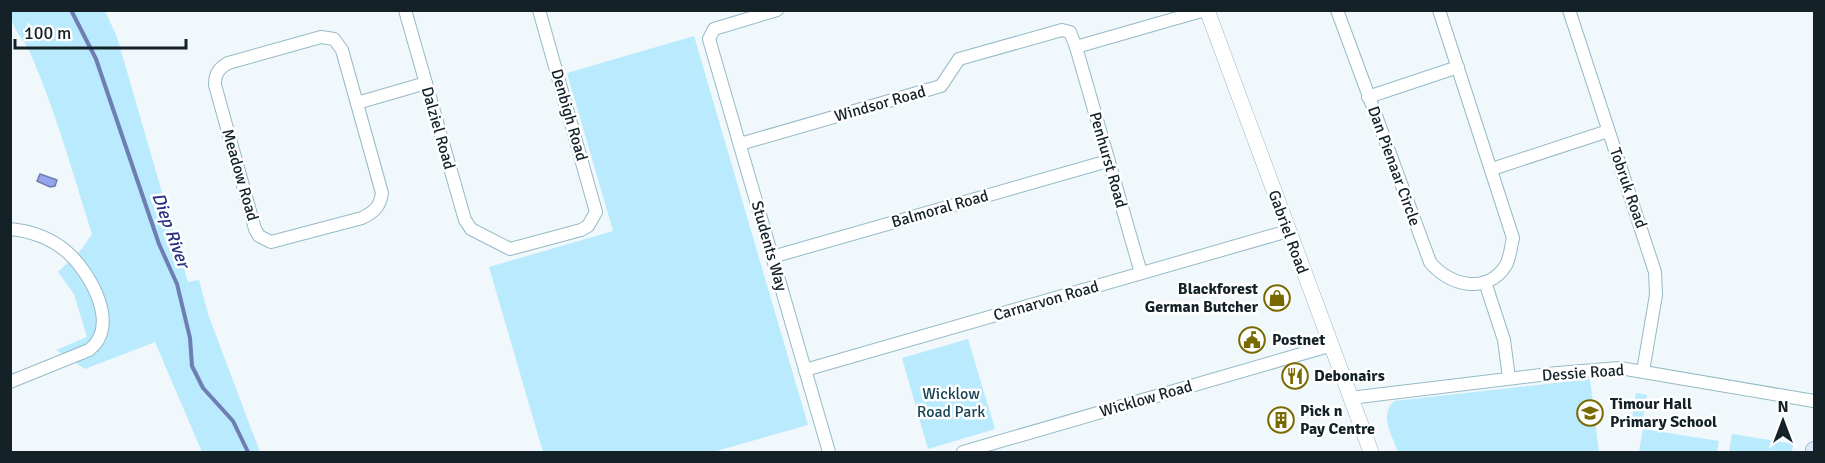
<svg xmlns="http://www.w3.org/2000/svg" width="1825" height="463" font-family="Signika,sans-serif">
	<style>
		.green { fill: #b9eafd }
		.water { fill: #94a5ee; stroke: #6e7eb3; stroke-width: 1.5 }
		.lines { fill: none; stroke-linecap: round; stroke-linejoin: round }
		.stream { stroke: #6e7eb3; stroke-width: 4 }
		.minor-casing { stroke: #95bac8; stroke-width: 14 }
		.tertiary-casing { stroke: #95bac8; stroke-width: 16 }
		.secondary-casing { stroke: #95bac8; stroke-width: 18 }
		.minor { stroke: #fff; stroke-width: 12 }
		.tertiary { stroke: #fff; stroke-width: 15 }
		.secondary { stroke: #dbebfb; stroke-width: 16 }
		.labels { text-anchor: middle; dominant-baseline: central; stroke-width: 5; stroke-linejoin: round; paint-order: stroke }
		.street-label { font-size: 16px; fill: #142228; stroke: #fff }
		.poi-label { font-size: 16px; font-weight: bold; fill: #142228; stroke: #fff; text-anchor: start }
		.park-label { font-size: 16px; fill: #174454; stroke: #fff }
		.water-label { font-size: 18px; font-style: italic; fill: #2b3185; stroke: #fff }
	</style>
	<rect width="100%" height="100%" fill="#f0f8fb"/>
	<g class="green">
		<path d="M11,11H105L117,37L188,282L199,280L209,317L260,452H202L155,342L85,369L56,350L87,337L74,294L58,272L81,250L92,234C73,174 56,112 31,55C24,37 11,31 11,11Z"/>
		<path d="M694,36L808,425L713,452H543L489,267L613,231L567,73Z"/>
		<path d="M968,339L995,429L928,449L902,358Z"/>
		<path d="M1590,379L1599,452H1398C1392,435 1379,416 1394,401Z"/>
		<path d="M1636,393L1647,395L1642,425L1631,424Z"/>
		<path d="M1643,429L1719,441L1717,452H1639Z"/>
		<path d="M1732,434L1793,444L1792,452H1729Z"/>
	</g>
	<path class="water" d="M40,174L57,180L55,186L50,187L37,181Z"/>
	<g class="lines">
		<path class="stream" d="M71,10L96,59L159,244L177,284L190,338L192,366L203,388L233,421L248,452"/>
		<g class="minor-casing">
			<g id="minor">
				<path d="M405,10L465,220L471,229L510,249L581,230L588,226L596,212L539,10"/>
				<path d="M777,10L714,29L709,39L829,452"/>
				<path d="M1337,10L1430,262C1448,285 1487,296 1506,265C1510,258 1511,246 1513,238L1439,10"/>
				<path d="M1569,10L1655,272L1656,295L1643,371"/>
				<path d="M321,37L334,39L342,50L382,193C380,207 374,212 362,218L271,242L259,236L255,229L215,85C215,74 218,69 228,63Z"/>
				<path d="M1076,47L1141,273"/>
				<path d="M1368,97L1458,67"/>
				<path d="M357,103L426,83"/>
				<path d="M740,144L941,86L959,59L1062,30L1070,32L1076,47L1205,10"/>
				<path d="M1492,169L1608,131"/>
				<path d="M10,229C31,231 51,238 67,252C90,272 121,326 89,350L10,382"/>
				<path d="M772,257L1108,161"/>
				<path d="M1485,282L1504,340L1509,378"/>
				<path d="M805,370L1288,231"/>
				<path d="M1350,398L1557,373L1620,368L1814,401"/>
				<path d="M963,452L1329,346"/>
			</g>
		</g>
		<g class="tertiary-casing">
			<path id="tertiary" d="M1207,10L1371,452"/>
		</g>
		<g class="secondary-casing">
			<path id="secondary" d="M1814,452V450"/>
		</g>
		<use href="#minor" class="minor"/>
		<use href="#tertiary" class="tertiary"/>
		<use href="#secondary" class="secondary"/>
	</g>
	<defs>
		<g id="shop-ring" transform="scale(1.35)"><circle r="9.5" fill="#fff" stroke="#7a6900" stroke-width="1.5"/><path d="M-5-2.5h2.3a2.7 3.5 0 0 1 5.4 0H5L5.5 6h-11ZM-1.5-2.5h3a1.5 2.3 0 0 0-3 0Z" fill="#7a6900"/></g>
		<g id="civic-ring" transform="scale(1.35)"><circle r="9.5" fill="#fff" stroke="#7a6900" stroke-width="1.5"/><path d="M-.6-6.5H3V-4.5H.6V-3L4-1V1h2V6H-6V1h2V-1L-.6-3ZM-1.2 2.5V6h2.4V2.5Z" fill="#7a6900"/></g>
		<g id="restaurant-ring" transform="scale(1.35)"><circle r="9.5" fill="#fff" stroke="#7a6900" stroke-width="1.5"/><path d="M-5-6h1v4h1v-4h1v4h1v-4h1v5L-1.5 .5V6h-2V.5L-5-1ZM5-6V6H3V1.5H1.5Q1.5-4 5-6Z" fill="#7a6900"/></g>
		<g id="school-ring" transform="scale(1.35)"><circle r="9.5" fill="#fff" stroke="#7a6900" stroke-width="1.5"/><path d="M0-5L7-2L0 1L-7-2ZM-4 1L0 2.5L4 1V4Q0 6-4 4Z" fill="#7a6900"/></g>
		<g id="building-ring" transform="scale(1.35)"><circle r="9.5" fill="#fff" stroke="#7a6900" stroke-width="1.5"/><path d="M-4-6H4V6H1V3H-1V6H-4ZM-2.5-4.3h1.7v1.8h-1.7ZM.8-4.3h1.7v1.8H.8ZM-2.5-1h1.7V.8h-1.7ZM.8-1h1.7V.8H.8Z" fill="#7a6900"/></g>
	</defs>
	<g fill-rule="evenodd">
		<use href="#shop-ring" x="1277" y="298"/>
		<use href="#civic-ring" x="1252" y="340"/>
		<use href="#restaurant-ring" x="1295" y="376"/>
		<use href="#school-ring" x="1590" y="413"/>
		<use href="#building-ring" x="1281" y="420"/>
	</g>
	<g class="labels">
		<g class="street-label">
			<text transform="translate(880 104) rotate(-16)">Windsor Road</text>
			<text transform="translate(569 115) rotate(74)">Denbigh Road</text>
			<text transform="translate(438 128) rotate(74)">Dalziel Road</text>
			<text transform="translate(1108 160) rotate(74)">Penhurst Road</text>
			<text transform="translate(1394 166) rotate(70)">Dan Pienaar Circle</text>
			<text transform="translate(240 175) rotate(74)">Meadow Road</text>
			<text transform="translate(1628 188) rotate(71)">Tobruk Road</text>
			<text transform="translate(940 209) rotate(-16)">Balmoral Road</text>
			<text transform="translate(1288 232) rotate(70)">Gabriel Road</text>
			<text transform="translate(769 246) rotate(74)">Students Way</text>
			<text transform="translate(1046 301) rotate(-16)">Carnarvon Road</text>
			<text transform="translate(1583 373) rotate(-4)">Dessie Road</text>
			<text transform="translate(1146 399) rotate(-16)">Wicklow Road</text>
		</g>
		<g class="poi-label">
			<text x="1258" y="289" text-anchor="end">Blackforest<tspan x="1258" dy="18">German Butcher</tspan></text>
			<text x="1272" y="340">Postnet</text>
			<text x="1314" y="376">Debonairs</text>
			<text x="1610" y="404">Timour Hall<tspan x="1610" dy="18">Primary School</tspan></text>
			<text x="1300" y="411">Pick n<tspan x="1300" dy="18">Pay Centre</tspan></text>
		</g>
		<g class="park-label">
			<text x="951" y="394">Wicklow<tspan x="951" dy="18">Road Park</tspan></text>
		</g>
		<g class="water-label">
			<text transform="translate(171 230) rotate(70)">Diep River</text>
		</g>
	</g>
	<rect width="1825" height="463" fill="none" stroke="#142228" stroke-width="24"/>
	<g transform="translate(1783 421)" stroke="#ffffff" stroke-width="4.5" paint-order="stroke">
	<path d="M0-4.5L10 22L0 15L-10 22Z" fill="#142228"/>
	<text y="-9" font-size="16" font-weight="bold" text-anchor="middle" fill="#142228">N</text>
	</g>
	<path d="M15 39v9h171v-9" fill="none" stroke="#142228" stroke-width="3"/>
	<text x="24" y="39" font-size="18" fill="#142228" stroke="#ffffff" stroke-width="4.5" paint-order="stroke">100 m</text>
</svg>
